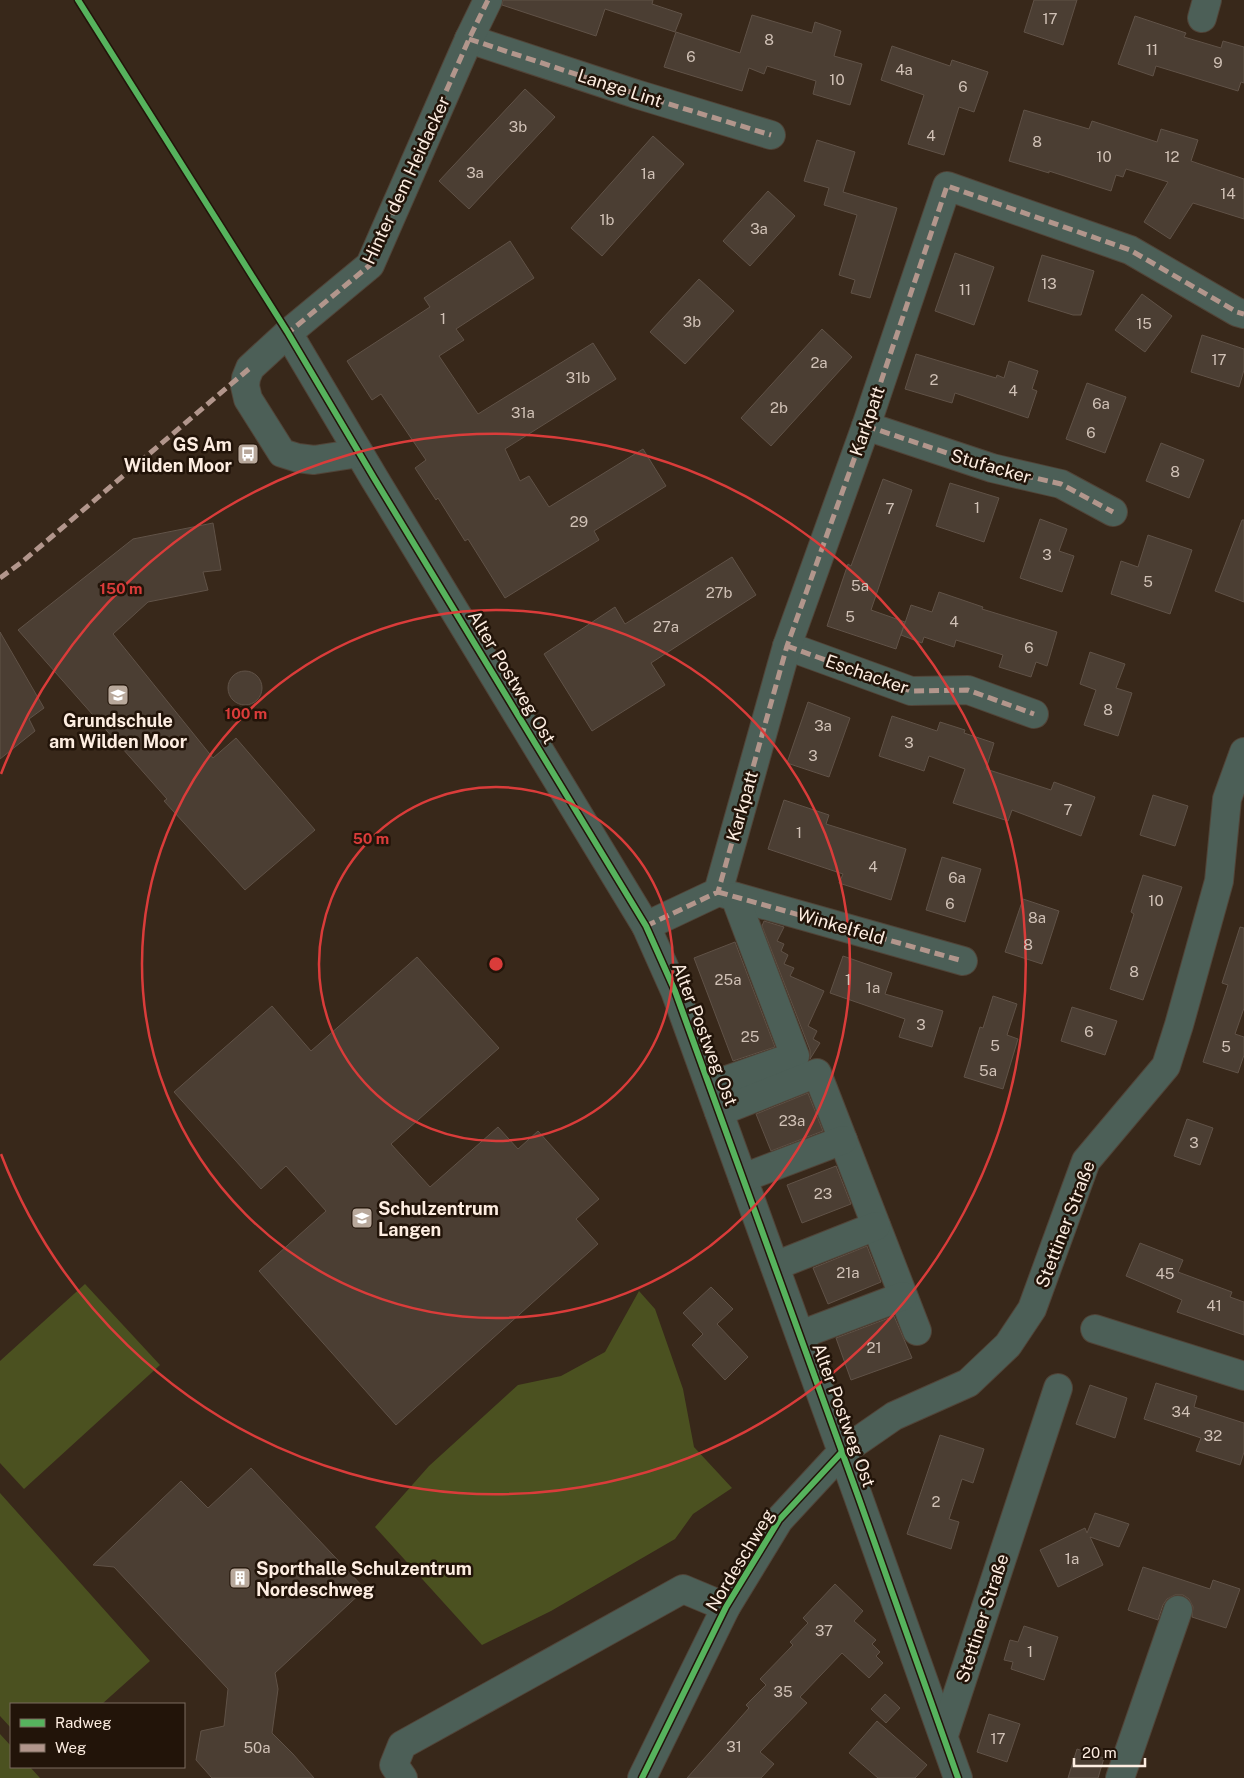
<svg xmlns="http://www.w3.org/2000/svg" width="1244" height="1778" font-family="'Public Sans',sans-serif">
	<style>
		.green { fill: #4b5120 }
		.building { fill: #4b3e33; stroke: #605247 }
		.lines { fill: none; stroke-linecap: round; stroke-linejoin: round }
		.minor-casing { stroke: #514438; stroke-width: 30 }
		.minor { stroke: #4c5f57; stroke-width: 28 }
		.quiet { stroke: #b2968c; stroke-width: 5; stroke-dasharray: 10 5; stroke-linecap: butt }
		.cycleway-casing { stroke: #221409; stroke-width: 9 }
		.cycleway { stroke: #56b35d; stroke-width: 6 }
		.ring { fill: none; stroke: #da3c3a; stroke-width: 2.5 }
		.labels { text-anchor: middle; dominant-baseline: central; stroke-width: 5; stroke-linejoin: round; paint-order: stroke }
		.number-label { font-size: 15px; fill: #d0c1b6 }
		.street-label { font-size: 18px; fill: #fdede1; stroke: #221409 }
		.poi-label { font-size: 18px; font-weight: bold; fill: #fdede1; stroke: #221409; text-anchor: start }
		.centre { fill: #da3c3a; stroke: #221409; stroke-width: 2.5 }
		.ring-label { font-size: 15px; text-anchor: middle; font-weight: bold; fill: #da3c3a; stroke: #221409; stroke-width: 5; stroke-linejoin: round; paint-order: stroke }
	</style>
	<rect width="100%" height="100%" fill="#38281a"/>
	<g class="green">
		<path d="M85,1284L160,1365L24,1489L0,1463V1361Z"/>
		<path d="M639,1291L655,1309L683,1389L694,1447L732,1488L693,1514L675,1539L551,1611L482,1645L375,1527L429,1466L518,1385L561,1376L605,1352Z"/>
		<path d="M0,1493L150,1661L102,1704H11V1728L0,1716Z"/>
		<path d="M0,1734L11,1746V1767H30L40,1778H0Z"/>
	</g>
	<g class="building">
		<path d="M503,0H653L652,4L682,14L675,32L605,9L596,36L502,5Z"/>
		<path d="M1034,0H1077L1063,45L1024,32Z"/>
		<path d="M752,15L812,33L815,22L841,31L834,56L862,64L850,105L813,94L816,81L767,66L764,74L749,68L742,91L664,67L676,32L740,53Z"/>
		<path d="M1135,16L1186,33L1184,37L1221,48L1223,41L1244,47V83L1241,82L1238,91L1156,66L1153,76L1118,64Z"/>
		<path d="M892,46L950,66L952,60L988,72L974,112L959,107L944,155L908,144L924,95L881,80Z"/>
		<path d="M525,89L555,117L469,209L439,181Z"/>
		<path d="M1024,110L1089,129L1092,121L1157,142L1161,129L1198,140L1191,161L1244,179V219L1193,203L1170,239L1144,222L1168,182L1126,169L1123,177L1116,175L1111,191L1049,171V173L1009,161Z"/>
		<path d="M653,136L684,164L602,256L571,228Z"/>
		<path d="M817,140L855,152L843,192L897,208L870,298L851,293L855,280L839,275L857,215L824,205L829,188L804,181Z"/>
		<path d="M768,191L795,216L750,266L723,241Z"/>
		<path d="M510,241L534,278L456,329L464,340L439,356L478,414L593,343L616,379L505,449L520,481L529,476L549,507L643,449L666,486L594,531L599,540L505,598L468,539L465,541L438,498L436,500L415,468L426,460L381,394L372,400L347,361L430,307L424,298Z"/>
		<path d="M955,253L994,267L974,325L935,311Z"/>
		<path d="M1042,255L1094,271L1081,315H1073L1028,301Z"/>
		<path d="M699,279L734,311L685,364L650,332Z"/>
		<path d="M1142,294L1172,316L1145,352L1115,330Z"/>
		<path d="M822,329L852,357L771,446L741,418Z"/>
		<path d="M1202,335L1244,349V370L1239,387L1191,372Z"/>
		<path d="M916,354L996,378L997,375L1004,378L1009,361L1038,371L1032,389L1037,391L1028,418L955,393L952,403L905,389Z"/>
		<path d="M1087,383L1126,397L1105,453L1066,439Z"/>
		<path d="M1161,443L1204,460L1189,498L1146,481Z"/>
		<path d="M883,479L912,490L871,610L905,622L896,649L827,626L848,564L851,566Z"/>
		<path d="M950,483L999,498L984,542L936,526Z"/>
		<path d="M1040,519L1067,529L1059,551L1074,556L1062,592L1020,578Z"/>
		<path d="M1242,520H1244V602L1215,591Z"/>
		<path d="M213,523L221,570L203,572L208,590L148,602L113,634L213,758L236,738L315,830L245,890L164,801L167,799L18,630L133,539Z"/>
		<path d="M1148,535L1192,550L1170,614L1111,594L1121,561L1138,567Z"/>
		<path d="M732,557L756,595L651,663L665,685L592,731L544,654L615,607L625,624Z"/>
		<path d="M939,592L983,607L982,609L1057,632L1047,666L1036,662L1031,677L999,667L1003,655L956,640L954,647L924,637L922,643L901,635L911,605L932,612Z"/>
		<path d="M0,632L44,708L29,719L35,731L0,759Z"/>
		<path d="M1090,652L1125,664L1116,688L1132,693L1118,736L1084,725L1096,690L1080,684Z"/>
		<circle cx="245" cy="688" r="17"/>
		<path d="M808,702L850,718L829,777L787,763Z"/>
		<path d="M892,716L937,731L940,722L965,730L964,733L994,743L986,769L1051,790L1054,782L1095,797L1081,836L1012,810L1008,821L953,803L965,769L929,756L924,771L879,756Z"/>
		<path d="M1153,795L1188,806L1175,846L1140,835Z"/>
		<path d="M784,800L829,815L826,824L906,849L891,900L839,883L843,874L768,849Z"/>
		<path d="M942,857L981,869L965,922L926,910Z"/>
		<path d="M1143,875L1182,887L1143,1000L1110,989L1134,914L1131,912Z"/>
		<path d="M1023,899L1059,911L1042,964L1005,952Z"/>
		<path d="M764,921L784,927L777,941L784,944L781,951L788,955L784,964L794,968L790,976L824,991L808,1026L817,1031L813,1039L820,1043L810,1059V1050L762,926Z"/>
		<path d="M1240,927L1244,928V1008L1235,1034L1244,1037V1055L1238,1073L1203,1062L1228,985L1222,983Z"/>
		<path d="M735,942L775,1047L733,1061L694,958Z"/>
		<path d="M843,956L892,973L885,994L943,1011L932,1047L899,1037L905,1019L830,993Z"/>
		<path d="M417,957L499,1048L391,1144L430,1187L498,1127L518,1149L538,1131L599,1199L576,1219L598,1244L396,1425L259,1271L326,1211L286,1166L261,1189L174,1092L272,1006L311,1051Z"/>
		<path d="M993,996L1017,1004L1007,1035L1018,1039L1003,1089L964,1077L980,1027L983,1028Z"/>
		<path d="M1072,1007L1117,1021L1105,1055L1061,1041Z"/>
		<path d="M808,1093L823,1131L771,1151L756,1114Z"/>
		<path d="M1187,1119L1213,1128L1200,1165L1174,1156Z"/>
		<path d="M836,1166L851,1204L802,1223L787,1185Z"/>
		<path d="M1140,1243L1183,1260L1178,1272L1232,1292L1230,1297L1244,1302V1335L1177,1312L1182,1300L1126,1276Z"/>
		<path d="M867,1246L881,1282L828,1304L813,1268Z"/>
		<path d="M711,1287L733,1309L717,1324L748,1357L725,1380L692,1345L703,1334L683,1313Z"/>
		<path d="M894,1316L912,1358L851,1380L836,1338Z"/>
		<path d="M1156,1383L1197,1396L1194,1407L1244,1423V1452L1240,1465L1196,1451L1201,1438L1144,1419Z"/>
		<path d="M1090,1385L1127,1398L1115,1438L1076,1424Z"/>
		<path d="M940,1435L984,1449L973,1483L962,1479L949,1519L959,1522L951,1549L907,1534Z"/>
		<path d="M251,1468L365,1589L275,1673L278,1689L272,1733L293,1754L314,1778H212L196,1760L201,1731L224,1726L228,1689L114,1567L93,1565L181,1481L208,1508Z"/>
		<path d="M1095,1513L1129,1524L1119,1547L1090,1537L1103,1565L1058,1587L1040,1550L1085,1528L1087,1533Z"/>
		<path d="M1143,1567L1210,1589L1213,1580L1240,1589L1226,1628L1192,1617L1193,1607L1189,1599L1183,1595H1175L1167,1599L1163,1605L1158,1620L1128,1610Z"/>
		<path d="M835,1584L863,1611L854,1621L876,1640L872,1644L880,1652L876,1656L883,1663L869,1678L842,1653L800,1697L807,1703L760,1752L774,1764L761,1778H687L749,1708L746,1705L766,1685L760,1679L793,1645L790,1642L808,1623L803,1618Z"/>
		<path d="M1024,1626L1058,1637L1044,1680L1011,1669L1013,1662L1004,1660L1010,1640L1018,1642Z"/>
		<path d="M885,1694L900,1708L886,1723L871,1709Z"/>
		<path d="M989,1714L1020,1724L1007,1762L977,1752Z"/>
		<path d="M877,1721L927,1765L915,1778H878L849,1753Z"/>
		<path d="M1077,1749L1104,1758L1098,1778H1068Z"/>
	</g>
	<g class="lines">
		<g class="minor-casing">
			<g id="minor">
				<path d="M1202,18L1207,0"/>
				<path d="M469,39L636,94L771,135"/>
				<path d="M288,333L374,478L646,926L675,991L858,1496L958,1778"/>
				<path d="M866,426L992,468L1061,484L1113,512"/>
				<path d="M359,453L314,460L298,458L282,453L248,399L245,386L246,378L250,368L288,333L370,265L469,39L488,0"/>
				<path d="M787,646L911,691L968,690L1034,714"/>
				<path d="M722,893L963,961"/>
				<path d="M646,926L718,892L787,646L866,426L947,186L1130,250L1237,312L1244,314"/>
				<path d="M710,1086L795,1056L735,897"/>
				<path d="M719,1112L817,1073L917,1331"/>
				<path d="M743,1178L843,1140"/>
				<path d="M775,1266L876,1226"/>
				<path d="M1095,1329L1244,1376"/>
				<path d="M800,1335L903,1296"/>
				<path d="M944,1735L1058,1388"/>
				<path d="M403,1778L394,1765L402,1745L683,1589L726,1607"/>
				<path d="M642,1778L726,1607L779,1520L842,1452L894,1416L968,1383L1008,1345L1032,1309L1086,1161L1166,1066L1179,1025L1219,881L1227,799L1244,752"/>
				<path d="M1120,1778L1178,1610"/>
			</g>
		</g>
		<use href="#minor" class="minor"/>
		<g class="quiet">
			<path d="M469,39L636,94L771,135"/>
			<path d="M286,330L288,333L370,265L469,39L488,0"/>
			<path d="M866,426L992,468L1061,484L1113,512"/>
			<path d="M0,578L22,562L250,368"/>
			<path d="M787,646L911,691L968,690L1034,714"/>
			<path d="M718,892L963,961"/>
			<path d="M646,926L718,892L787,646L866,426L947,186L1130,250L1237,312L1244,314"/>
		</g>
		<g class="cycleway-casing">
			<g id="cycleway">
				<path d="M78,0L288,333L374,478L646,926L675,991L858,1496L958,1778"/>
				<path d="M642,1778L726,1607L779,1520L842,1452"/>
			</g>
		</g>
		<use href="#cycleway" class="cycleway"/>
	</g>
	<g class="ring">
		<circle cx="496" cy="964" r="177"/>
		<circle cx="496" cy="964" r="354"/>
		<path d="M1 774A530 530 0 1 1 1 1154"/>
	</g>
	<defs>
		<g id="bus-square" transform="scale(1.125)"><rect x="-9" y="-9" width="18" height="18" rx="4" fill="#b8a89b" stroke="#221409"/><path d="M-5-6H5V4H4V6H2V4H-2V6H-4V4H-5ZM-3.5-4V0h7V-4ZM-3.5 1.2v1.5H-2V1.2ZM2 1.2v1.5H3.5V1.2Z" fill="#fff"/></g>
		<g id="school-square" transform="scale(1.125)"><rect x="-9" y="-9" width="18" height="18" rx="4" fill="#b8a89b" stroke="#221409"/><path d="M0-5L7-2L0 1L-7-2ZM-4 1L0 2.5L4 1V4Q0 6-4 4Z" fill="#fff"/></g>
		<g id="building-square" transform="scale(1.125)"><rect x="-9" y="-9" width="18" height="18" rx="4" fill="#b8a89b" stroke="#221409"/><path d="M-4-6H4V6H1V3H-1V6H-4ZM-2.5-4.3h1.7v1.8h-1.7ZM.8-4.3h1.7v1.8H.8ZM-2.5-1h1.7V.8h-1.7ZM.8-1h1.7V.8H.8Z" fill="#fff"/></g>
	</defs>
	<g fill-rule="evenodd">
		<use href="#bus-square" x="248" y="454"/>
		<use href="#school-square" x="118" y="695"/>
		<use href="#school-square" x="362" y="1218"/>
		<use href="#building-square" x="240" y="1578"/>
	</g>
	<g class="labels">
		<g class="number-label">
			<text x="1050" y="18">17</text>
			<text x="769" y="39">8</text>
			<text x="1152" y="49">11</text>
			<text x="691" y="56">6</text>
			<text x="1218" y="62">9</text>
			<text x="904" y="69">4a</text>
			<text x="837" y="79">10</text>
			<text x="963" y="86">6</text>
			<text x="518" y="126">3b</text>
			<text x="931" y="135">4</text>
			<text x="1037" y="141">8</text>
			<text x="1104" y="156">10</text>
			<text x="1172" y="156">12</text>
			<text x="475" y="172">3a</text>
			<text x="648" y="173">1a</text>
			<text x="1228" y="193">14</text>
			<text x="607" y="219">1b</text>
			<text x="759" y="228">3a</text>
			<text x="1049" y="283">13</text>
			<text x="965" y="289">11</text>
			<text x="443" y="318">1</text>
			<text x="692" y="321">3b</text>
			<text x="1144" y="323">15</text>
			<text x="1219" y="359">17</text>
			<text x="819" y="362">2a</text>
			<text x="578" y="377">31b</text>
			<text x="934" y="379">2</text>
			<text x="1013" y="390">4</text>
			<text x="1101" y="403">6a</text>
			<text x="779" y="407">2b</text>
			<text x="523" y="412">31a</text>
			<text x="1091" y="432">6</text>
			<text x="1175" y="471">8</text>
			<text x="977" y="507">1</text>
			<text x="890" y="508">7</text>
			<text x="579" y="521">29</text>
			<text x="1047" y="554">3</text>
			<text x="1148" y="581">5</text>
			<text x="860" y="585">5a</text>
			<text x="719" y="592">27b</text>
			<text x="850" y="616">5</text>
			<text x="954" y="621">4</text>
			<text x="666" y="626">27a</text>
			<text x="1029" y="647">6</text>
			<text x="1108" y="709">8</text>
			<text x="823" y="725">3a</text>
			<text x="909" y="742">3</text>
			<text x="813" y="755">3</text>
			<text x="1068" y="809">7</text>
			<text x="799" y="832">1</text>
			<text x="873" y="866">4</text>
			<text x="957" y="877">6a</text>
			<text x="1156" y="900">10</text>
			<text x="950" y="903">6</text>
			<text x="1037" y="917">8a</text>
			<text x="1028" y="944">8</text>
			<text x="1134" y="971">8</text>
			<text x="728" y="979">25a</text>
			<text x="848" y="979">1</text>
			<text x="873" y="987">1a</text>
			<text x="921" y="1024">3</text>
			<text x="1089" y="1031">6</text>
			<text x="750" y="1036">25</text>
			<text x="995" y="1045">5</text>
			<text x="1226" y="1046">5</text>
			<text x="988" y="1070">5a</text>
			<text x="792" y="1120">23a</text>
			<text x="1194" y="1142">3</text>
			<text x="823" y="1193">23</text>
			<text x="848" y="1272">21a</text>
			<text x="1165" y="1273">45</text>
			<text x="1214" y="1305">41</text>
			<text x="874" y="1347">21</text>
			<text x="1181" y="1411">34</text>
			<text x="1213" y="1435">32</text>
			<text x="936" y="1501">2</text>
			<text x="1072" y="1558">1a</text>
			<text x="824" y="1630">37</text>
			<text x="1030" y="1651">1</text>
			<text x="783" y="1691">35</text>
			<text x="998" y="1738">17</text>
			<text x="734" y="1746">31</text>
			<text x="257" y="1747">50a</text>
		</g>
		<g class="street-label">
			<text transform="translate(620 88) rotate(18)">Lange Lint</text>
			<text transform="translate(406 180) rotate(-65)">Hinter dem Heidacker</text>
			<text transform="translate(867 421) rotate(-71)">Karkpatt</text>
			<text transform="translate(991 466) rotate(16)">Stufacker</text>
			<text transform="translate(867 674) rotate(19)">Eschacker</text>
			<text transform="translate(512 677) rotate(59)">Alter Postweg Ost</text>
			<text transform="translate(742 806) rotate(-74)">Karkpatt</text>
			<text transform="translate(841 926) rotate(16)">Winkelfeld</text>
			<text transform="translate(705 1034) rotate(69)">Alter Postweg Ost</text>
			<text transform="translate(1065 1224) rotate(-69)">Stettiner Straße</text>
			<text transform="translate(844 1415) rotate(70)">Alter Postweg Ost</text>
			<text transform="translate(740 1560) rotate(-59)">Nordeschweg</text>
			<text transform="translate(982 1618) rotate(-72)">Stettiner Straße</text>
		</g>
		<g class="poi-label">
			<text x="232" y="444" text-anchor="end">GS Am<tspan x="232" dy="21">Wilden Moor</tspan></text>
			<text x="118" y="720" text-anchor="middle">Grundschule<tspan x="118" dy="21">am Wilden Moor</tspan></text>
			<text x="378" y="1208">Schulzentrum<tspan x="378" dy="21">Langen</tspan></text>
			<text x="256" y="1568">Sporthalle Schulzentrum<tspan x="256" dy="21">Nordeschweg</tspan></text>
		</g>
	</g>
	<circle cx="496" cy="964" r="8" class="centre"/>
	<g class="ring-label">
		<text x="121" y="594">150 m</text>
		<text x="246" y="719">100 m</text>
		<text x="371" y="844">50 m</text>
	</g>
	<rect x="10" y="1703" width="175" height="65" fill="#221409" stroke="#7a6b5f"/>
	<rect x="20" y="1719" width="25" height="8" fill="#56b35d" stroke="#7a6b5f"/>
	<text x="55" y="1728" font-size="15" fill="#fdede1">Radweg</text>
	<rect x="20" y="1744" width="25" height="8" fill="#b2968c" stroke="#7a6b5f"/>
	<text x="55" y="1753" font-size="15" fill="#fdede1">Weg</text>
	<path d="M1074 1758v8h71v-8" fill="none" stroke="#fdede1" stroke-width="2.5"/>
	<text x="1082" y="1758" font-size="15" fill="#fdede1" stroke="#221409" stroke-width="4" paint-order="stroke">20 m</text>
</svg>
